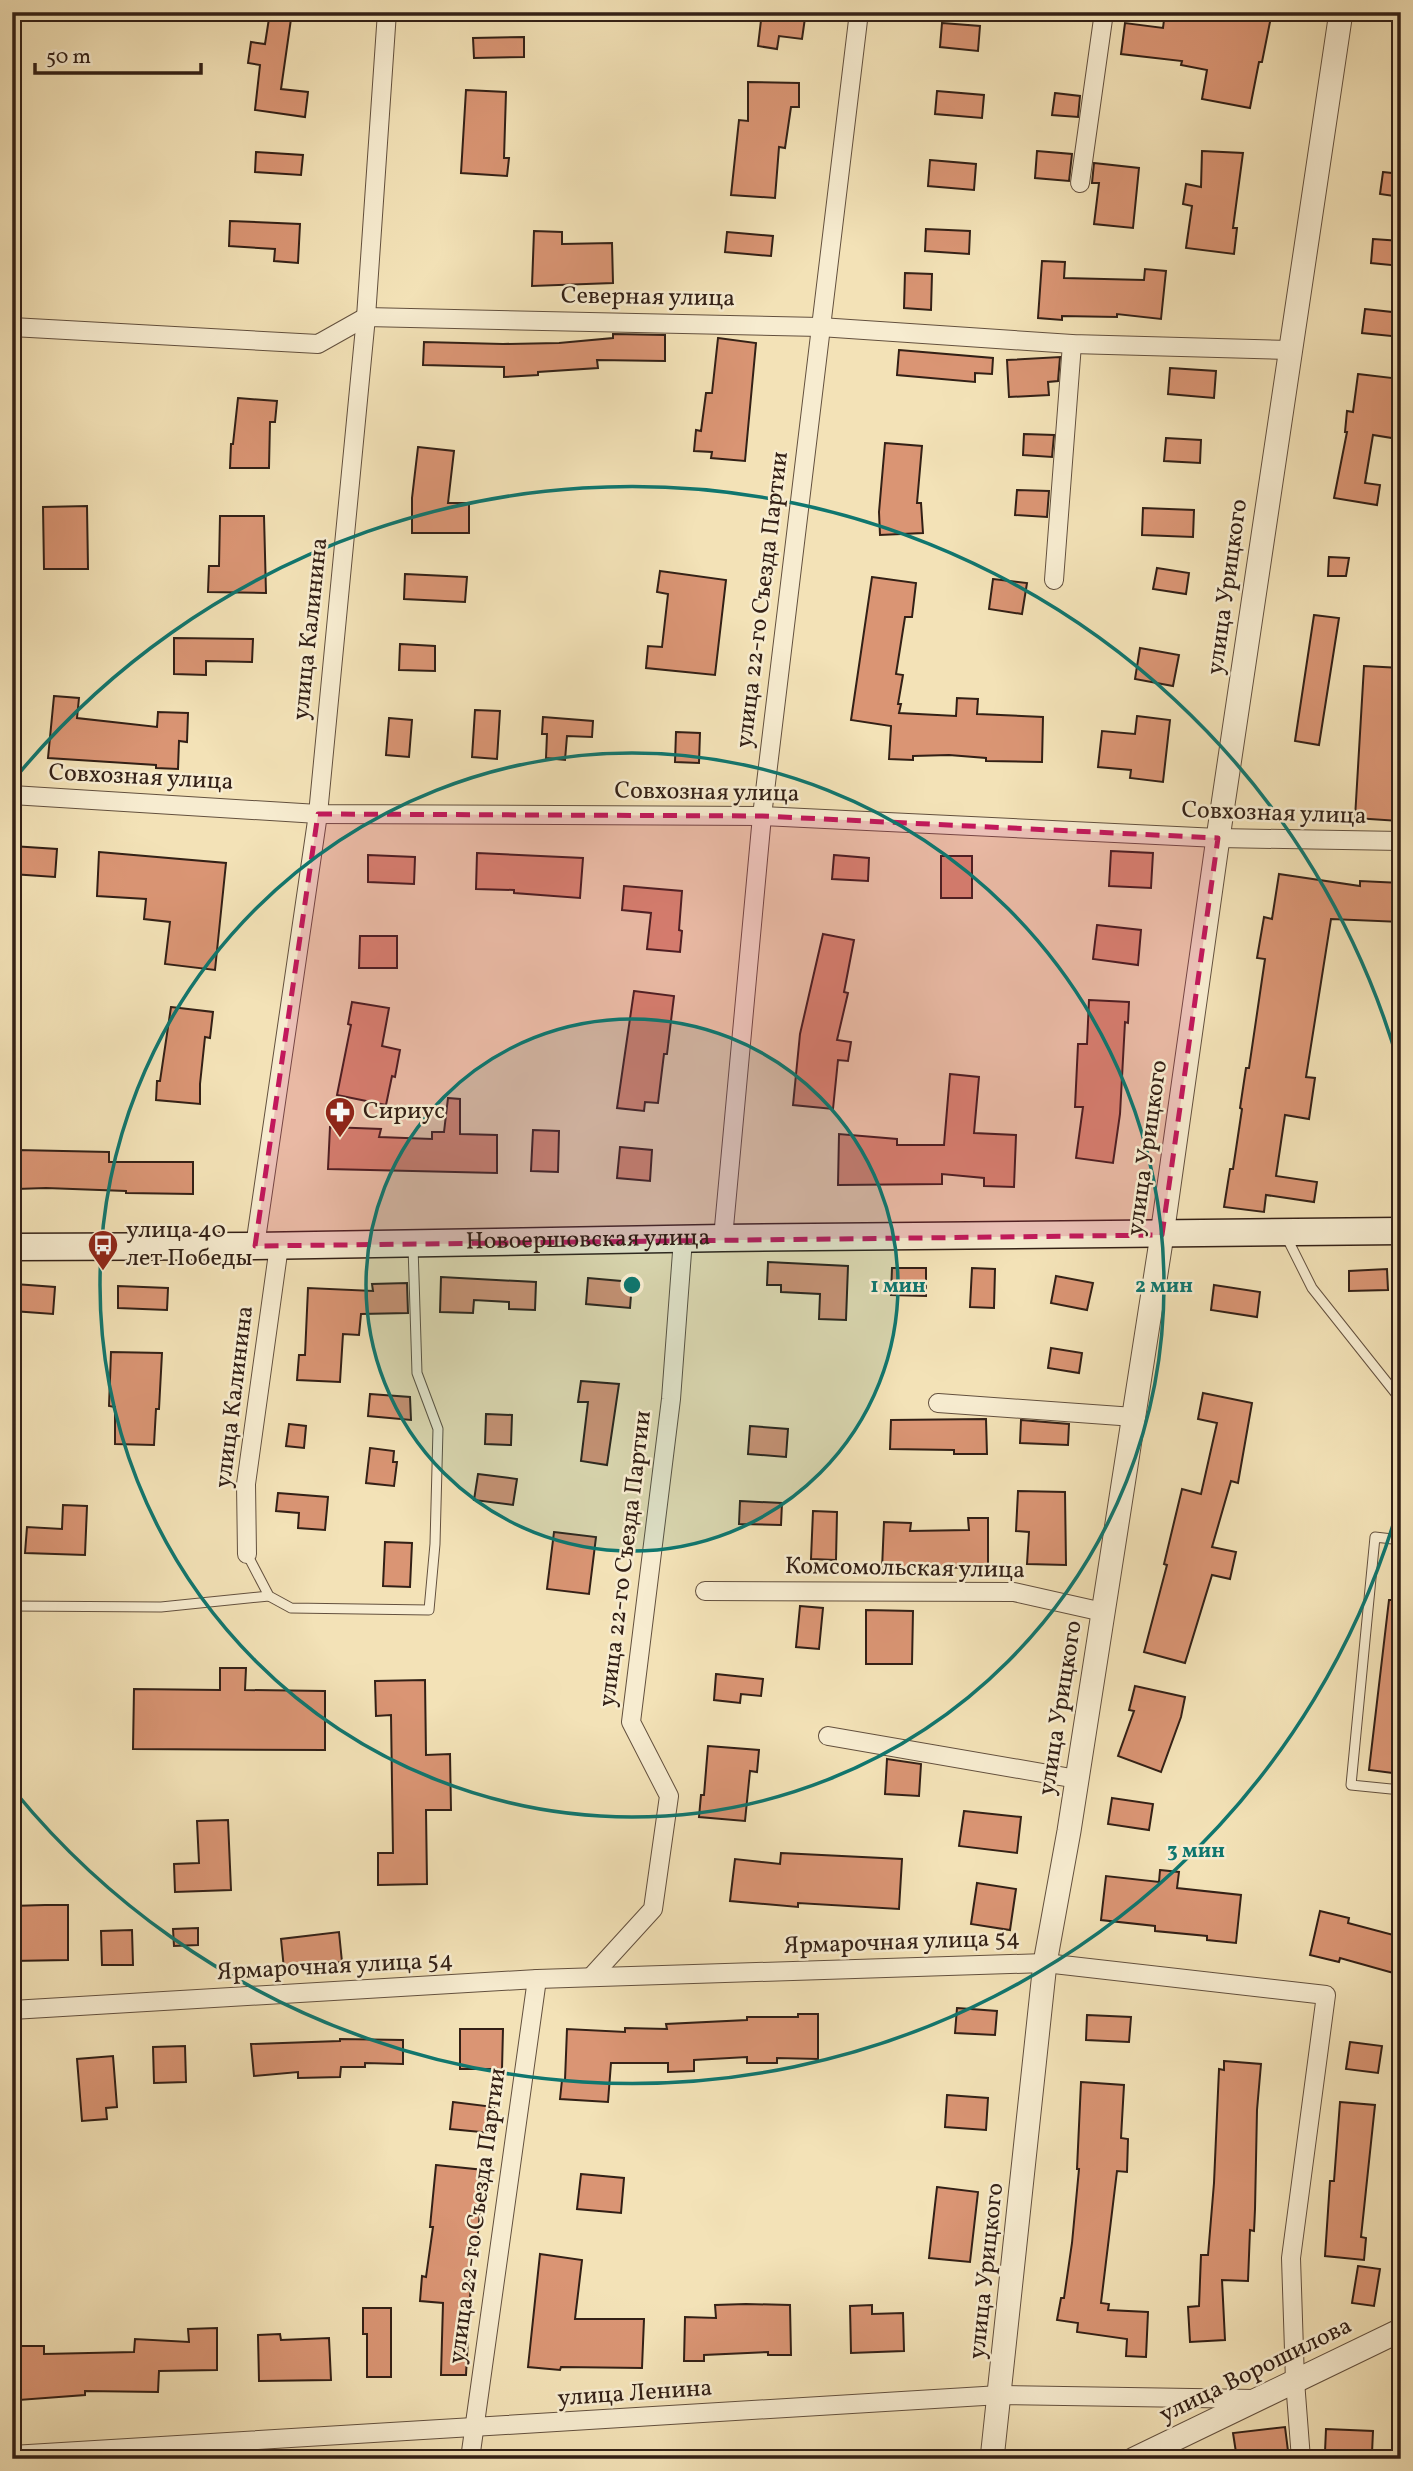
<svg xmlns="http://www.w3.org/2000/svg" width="1413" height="2471" font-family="Vollkorn,serif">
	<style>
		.building { fill: #da9574; stroke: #332016; stroke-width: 2 }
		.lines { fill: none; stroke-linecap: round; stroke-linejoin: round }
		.service-casing { stroke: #63503e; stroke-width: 11 }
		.minor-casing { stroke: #63503e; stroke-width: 20 }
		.tertiary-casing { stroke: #63503e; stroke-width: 25 }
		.secondary-casing { stroke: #332016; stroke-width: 29 }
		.service { stroke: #f7ecd0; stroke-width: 9 }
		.minor { stroke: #f7ecd0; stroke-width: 18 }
		.tertiary { stroke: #f7ecd0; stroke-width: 23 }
		.secondary { stroke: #f7ecd0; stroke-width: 26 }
		.marked { fill: #c2185b; fill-opacity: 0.2; stroke: #c2185b; stroke-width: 5; stroke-dasharray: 14 9; stroke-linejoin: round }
		.ring { fill: none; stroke: #0f766e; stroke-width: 3.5 }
		.labels { text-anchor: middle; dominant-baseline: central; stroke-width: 5; stroke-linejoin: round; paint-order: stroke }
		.street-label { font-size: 24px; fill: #332016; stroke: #f7ecd0 }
		.poi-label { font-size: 24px; fill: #332016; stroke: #f7ecd0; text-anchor: start }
		.centre { fill: #0f766e; stroke: #f7ecd0; stroke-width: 3.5 }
		.ring-label { font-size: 21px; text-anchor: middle; font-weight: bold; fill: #0f766e; stroke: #f7ecd0; stroke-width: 5; stroke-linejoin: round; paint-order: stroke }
	</style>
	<rect width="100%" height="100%" fill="#f3e2b7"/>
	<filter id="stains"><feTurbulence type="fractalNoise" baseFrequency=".00286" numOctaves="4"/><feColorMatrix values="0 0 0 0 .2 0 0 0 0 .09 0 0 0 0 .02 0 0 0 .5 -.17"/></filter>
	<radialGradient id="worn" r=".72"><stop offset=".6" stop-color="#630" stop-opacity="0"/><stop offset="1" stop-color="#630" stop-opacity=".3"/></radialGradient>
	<g class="building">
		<path d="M270,12H292L281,89L308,92L305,117L255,110L260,65L248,63L251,42L265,44Z"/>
		<path d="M762,12L805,18L802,39L779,36L777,49L758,46Z"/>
		<path d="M1165,12L1191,16L1192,12H1202L1237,19L1238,12H1272L1262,62H1259L1250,108L1202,99L1207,70L1181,65L1182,61L1121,54L1125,23L1163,28Z"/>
		<path d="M942,23L980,26L978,51L940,47Z"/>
		<path d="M524,37V57L474,58L473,38Z"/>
		<path d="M748,82L799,83V107H791L785,148L779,147L775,198L731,195L739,120L748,121Z"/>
		<path d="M466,90L506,92L504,158H509L507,176L461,173Z"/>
		<path d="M937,91L984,95L982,118L935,114Z"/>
		<path d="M1055,93L1080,96L1078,117L1052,115Z"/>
		<path d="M1037,151L1072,154L1069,181L1035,178Z"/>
		<path d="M1202,151L1243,153L1233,228H1237L1234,254L1186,248L1192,206L1183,204L1186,184L1201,187Z"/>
		<path d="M256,152L303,155L301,175L255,172Z"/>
		<path d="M930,160L976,164L974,190L928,186Z"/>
		<path d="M1094,163L1139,168L1133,228L1094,224L1099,183H1092Z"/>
		<path d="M1383,172L1401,174V197L1380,194Z"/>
		<path d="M230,221L300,224L298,263L274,261L275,249L229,246Z"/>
		<path d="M926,229L970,231L969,254L925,251Z"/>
		<path d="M534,231L562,232V244L612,243L613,283L532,286Z"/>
		<path d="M727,232L773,236L771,256L725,252Z"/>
		<path d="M1373,239L1401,241V266L1371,263Z"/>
		<path d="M1042,261L1065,262L1064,278L1144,280L1145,269L1166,271L1161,319L1117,314V317L1062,316V320L1038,318Z"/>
		<path d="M905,273L932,274L931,310L904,308Z"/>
		<path d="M1365,309L1401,313V337L1362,333Z"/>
		<path d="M613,334L665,335V361L597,360L598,368L538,372V375L504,377V367L423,365L424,342L503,344L559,343L613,338Z"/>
		<path d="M718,338L756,343L745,461L711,458L712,452L694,451L696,430L701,431L706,393H712Z"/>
		<path d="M899,350L993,358L992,374L975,373V382L897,375Z"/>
		<path d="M1060,357L1058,381L1048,382L1049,395L1009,397L1007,360Z"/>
		<path d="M1170,368L1216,371L1214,398L1168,394Z"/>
		<path d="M1358,374L1401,379L1392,438L1373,435L1365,483L1380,485L1377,505L1334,498L1347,432H1345L1347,411L1353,412Z"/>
		<path d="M238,398L277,401L275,422H270L269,468H230L231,444H233Z"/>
		<path d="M1024,434L1054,435L1052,457L1023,455Z"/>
		<path d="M1166,438L1201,440L1200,463L1164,461Z"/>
		<path d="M885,443L922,446L917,503H921L923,533L880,535L879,512Z"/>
		<path d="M418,447L454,451L448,503H469V533H412V498Z"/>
		<path d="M1017,490L1049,491L1047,517L1015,515Z"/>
		<path d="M87,506L88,569H44L43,507Z"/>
		<path d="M1143,508L1194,510L1193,537L1142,535Z"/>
		<path d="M220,516H264L266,593L208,592L209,566H219Z"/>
		<path d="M1329,557L1349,558L1346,576H1328Z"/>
		<path d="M1157,568L1189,573L1186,594L1153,589Z"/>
		<path d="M660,571L726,580L715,675L646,668L648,646L662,647L668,594L657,592Z"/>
		<path d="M405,574L467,577L465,602L404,599Z"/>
		<path d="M872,577L916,583L912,617H905L896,674L903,675L898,704H901L899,713L956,716L957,698L978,699L977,714L1043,717L1042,762L986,761V758L949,755L913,756V760L889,759L891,726L851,720Z"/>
		<path d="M993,579L1027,583L1022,614L989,609Z"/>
		<path d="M1314,615L1339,618L1319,745L1295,741Z"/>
		<path d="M174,638L253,639L252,662L206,661V675L174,674Z"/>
		<path d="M400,644L435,646V671L399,670Z"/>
		<path d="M1140,648L1179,655L1173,686L1135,679Z"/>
		<path d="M1364,666L1401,668L1399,821L1355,818Z"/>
		<path d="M54,696L79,698L77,718L157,727L158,712L188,713L187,742L179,741L178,769L156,768V765L48,758Z"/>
		<path d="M475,710L500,711L497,759L472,757Z"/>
		<path d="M1137,716L1170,720L1163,782L1130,778L1131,770L1098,767L1102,731L1135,734Z"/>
		<path d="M543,717L593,721L592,737L567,736L565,760L546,758L547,734H542Z"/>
		<path d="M389,718L412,720L409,757L386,755Z"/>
		<path d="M676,732L700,733L699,763L675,762Z"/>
		<path d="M12,846L57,849L55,877L12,874Z"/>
		<path d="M1111,851L1153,853L1151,888L1109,886Z"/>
		<path d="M99,852L226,863L215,970L165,964L170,922L144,919L146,899L97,896Z"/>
		<path d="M477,853L583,858L580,898L514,893V890L476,889Z"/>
		<path d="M368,855L415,857L414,884L368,882Z"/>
		<path d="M834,855L869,858L868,881L832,879Z"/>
		<rect x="941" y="856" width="31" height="42"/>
		<path d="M1279,874L1360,886V881L1401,883V922L1331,919L1306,1077L1315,1078L1309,1119L1285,1115L1276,1176L1317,1182L1314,1202L1266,1195L1264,1212L1224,1207L1230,1169H1233L1242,1109L1240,1108L1246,1068H1249L1265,959L1257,958L1264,917L1272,919Z"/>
		<path d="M624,886L682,891L679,930L682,931L680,952L647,949L651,913L622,910Z"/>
		<path d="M1097,925L1141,930L1138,965L1093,959Z"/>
		<path d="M823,934L854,940L844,992L848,993L837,1040L851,1042L848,1061L838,1060L833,1109L793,1105L800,1034Z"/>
		<path d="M360,936H397V968H359Z"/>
		<path d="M634,991L674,996L667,1054H664L658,1103L645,1102L644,1111L617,1108Z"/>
		<path d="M1089,1000L1129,1002L1128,1023L1125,1022L1120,1114L1113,1163L1076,1158L1083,1107H1075L1078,1044H1087Z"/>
		<path d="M352,1002L389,1008L382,1046L400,1050L395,1077L392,1076L386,1105L337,1095L351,1025L348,1024Z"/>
		<path d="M171,1007L213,1012L210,1038L205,1037L200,1084V1104L156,1100L157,1081H160Z"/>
		<path d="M950,1074L979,1077L974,1133L1016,1135L1014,1187L984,1186V1178L942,1174V1184L838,1185L839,1134L897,1139V1145H944Z"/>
		<path d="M448,1098L460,1099V1134L497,1135V1173L328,1169L330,1127L381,1129L379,1137L432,1139V1132H444Z"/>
		<path d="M533,1130L559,1131L558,1172L531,1171Z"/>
		<path d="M620,1147L652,1150L650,1181L617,1178Z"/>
		<path d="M17,1150L109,1152V1162H193V1194L126,1193V1191L46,1188L17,1189Z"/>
		<path d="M768,1262L848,1266L846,1320L819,1319L820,1294L781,1292V1285H767Z"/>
		<path d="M892,1268H926V1296L891,1295Z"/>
		<path d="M972,1268L995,1269L994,1308L970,1307Z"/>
		<path d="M1387,1269L1388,1290L1349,1291V1271Z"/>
		<path d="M1056,1276L1093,1283L1087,1310L1051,1303Z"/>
		<path d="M441,1277L536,1282L535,1310L509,1309V1302L474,1300L473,1313L440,1312Z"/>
		<path d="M588,1278L632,1282L630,1308L586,1304Z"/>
		<path d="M407,1283L408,1313L361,1314L359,1335L343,1334L340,1382L297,1380L299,1355H305L308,1288L373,1291L372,1284Z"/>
		<path d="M15,1284L55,1287L53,1314L13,1311Z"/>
		<path d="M1214,1285L1260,1292L1257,1317L1211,1310Z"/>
		<path d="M118,1286L168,1288L167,1310L118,1308Z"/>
		<path d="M1051,1348L1082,1353L1079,1373L1048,1368Z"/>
		<path d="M111,1352L162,1353L159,1409H156L154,1445L115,1444V1407L109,1406Z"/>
		<path d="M581,1381L619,1384L607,1465L581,1461L588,1402H578Z"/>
		<path d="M1203,1393L1252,1403L1238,1483L1231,1481L1212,1547L1236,1552L1230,1579L1212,1575L1185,1663L1144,1652L1167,1565L1164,1564L1182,1489L1201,1494L1217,1423L1198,1419Z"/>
		<path d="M370,1394L410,1397L411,1420L368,1416Z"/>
		<path d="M486,1414L512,1415L511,1445L485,1444Z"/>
		<path d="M986,1419L987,1454H954V1450L890,1449L891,1420Z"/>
		<path d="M1021,1420L1069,1424L1068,1445L1020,1443Z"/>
		<path d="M289,1424L306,1426L304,1448L286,1446Z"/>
		<path d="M750,1426L788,1429L786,1457L748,1454Z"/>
		<path d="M370,1448L394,1451L393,1462H397L394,1486L366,1483Z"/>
		<path d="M478,1474L517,1479L513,1505L474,1500Z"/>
		<path d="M1018,1491L1065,1492L1066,1565L1027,1564L1029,1532L1016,1531Z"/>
		<path d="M278,1493L328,1497L325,1530L298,1528L299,1513L276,1511Z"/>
		<path d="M740,1501L782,1503L781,1525L739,1524Z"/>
		<path d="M63,1505L87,1506L85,1555L25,1553L27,1527L62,1529Z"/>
		<path d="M813,1511L837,1512L836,1560L811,1559Z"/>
		<path d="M968,1518H988V1567L882,1569L884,1522L911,1523L910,1531L969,1530Z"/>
		<path d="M554,1532L596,1537L589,1594L547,1589Z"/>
		<path d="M385,1542L412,1543L410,1587L383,1586Z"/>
		<path d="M1389,1600H1401V1774L1369,1770Z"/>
		<path d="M800,1606L823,1608L819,1649L796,1647Z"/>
		<path d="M866,1610L913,1611L912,1664H866Z"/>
		<path d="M220,1668H246L245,1690L325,1691V1750L133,1749L134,1689L220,1690Z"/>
		<path d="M716,1674L763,1679L761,1696L741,1694L740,1703L714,1700Z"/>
		<path d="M425,1680L426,1755L450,1754L451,1810H426L427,1884L378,1885V1853H393L391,1715L376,1716L375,1681Z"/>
		<path d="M1135,1686L1185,1697L1181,1717L1161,1772L1118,1756L1134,1711L1129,1710Z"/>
		<path d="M708,1746L759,1750L757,1772L750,1771L745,1821L699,1817L701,1795H704Z"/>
		<path d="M887,1759L921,1764L919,1796L885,1794Z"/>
		<path d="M1112,1798L1153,1804L1149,1830L1108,1824Z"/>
		<path d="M964,1811L1021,1817L1017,1853L959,1846Z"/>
		<path d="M228,1820L231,1890L175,1892L174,1864L199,1863L197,1821Z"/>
		<path d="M781,1853L902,1859L899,1909L798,1903V1907L730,1901L735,1859L780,1864Z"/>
		<path d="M1160,1870L1179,1872L1177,1888L1241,1895L1236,1943L1207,1940V1936L1155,1931V1926L1101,1920L1106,1876L1159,1882Z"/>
		<path d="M977,1883L1016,1889L1010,1930L971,1924Z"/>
		<path d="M45,1905H68V1960L12,1961V1906Z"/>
		<path d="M1320,1911L1349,1918L1348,1923L1401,1937V1958L1397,1974L1340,1958L1339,1962L1310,1955Z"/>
		<path d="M198,1928V1945L174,1946L173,1929Z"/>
		<path d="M132,1930L133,1965H102L101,1931Z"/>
		<path d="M339,1932L342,1962L284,1969L281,1939Z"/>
		<path d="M957,2008L997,2011L995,2035L955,2033Z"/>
		<path d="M798,2014H818V2059L777,2058V2063H747V2057L694,2060V2071L668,2072V2063H611L608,2102L560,2099L562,2080H565L567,2029L625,2032V2028L667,2029L666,2024L747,2020V2017H798Z"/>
		<path d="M1087,2015L1131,2017L1129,2042L1086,2040Z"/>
		<path d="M460,2029H503L502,2069H460Z"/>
		<path d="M340,2039L403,2040V2064L365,2063V2067H341L340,2077L298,2078V2072L254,2076L251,2044L340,2041Z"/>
		<path d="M1350,2042L1382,2046L1378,2073L1346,2069Z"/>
		<path d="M185,2046L186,2082L154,2083L153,2047Z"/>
		<path d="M113,2056L117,2107L106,2108L107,2119L82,2121L77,2059Z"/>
		<path d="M1224,2061L1261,2064L1257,2110L1255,2209L1254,2231L1250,2230L1248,2281L1222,2280L1225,2340L1190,2342L1188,2307L1199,2306L1201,2255H1208L1214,2183L1219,2069L1224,2070Z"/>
		<path d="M1081,2082L1124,2085L1121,2138L1128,2139L1127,2172L1117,2171L1101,2303L1109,2304L1108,2310L1148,2312L1146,2357L1126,2356L1127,2339L1077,2332L1078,2323L1057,2320L1061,2298H1064L1072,2243L1079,2169H1077Z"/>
		<path d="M947,2095L988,2098L986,2130L945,2127Z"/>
		<path d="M453,2102L494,2107L491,2133L450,2129Z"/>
		<path d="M1340,2102L1375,2105L1361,2237L1366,2238L1364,2260L1325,2256L1330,2181H1334Z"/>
		<path d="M436,2165L484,2170L478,2233L469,2281H471L466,2375H441L443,2303L420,2301L422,2276L426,2277L433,2227H430Z"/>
		<path d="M581,2174L624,2178L621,2213L577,2209Z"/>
		<path d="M937,2187L978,2192L970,2262L929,2258Z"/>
		<path d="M540,2254L582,2260L575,2319H644L642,2368L561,2367L560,2370L528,2367Z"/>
		<path d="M1358,2266L1380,2269L1374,2306L1352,2303Z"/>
		<path d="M746,2304L790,2305L791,2355H768V2352L704,2355V2361H684L685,2317L716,2318L715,2305Z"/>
		<path d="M872,2305V2314L903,2313L904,2351L851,2353L850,2306Z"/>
		<path d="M363,2308H391V2377H367V2334H363Z"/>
		<path d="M217,2328V2370L159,2371L158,2392L85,2391V2395L19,2400L18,2346H44V2354L134,2352L135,2339L189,2342L188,2329Z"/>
		<path d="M280,2334L281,2340L329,2338L331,2380L259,2381L258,2335Z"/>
		<path d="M1285,2427L1289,2459H1237L1233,2433Z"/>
		<path d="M1326,2429L1373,2431L1372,2453L1325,2452Z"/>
	</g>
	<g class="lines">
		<g class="service-casing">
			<g id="service">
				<path d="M1285,1234L1312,1288L1401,1400"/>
				<path d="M1401,1540L1375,1537L1351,1785L1401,1790"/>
				<path d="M247,1554L269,1596L291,1608L429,1610L435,1544L438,1429L417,1373L413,1246"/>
				<path d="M12,1606L161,1607L269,1596"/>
			</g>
		</g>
		<g class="minor-casing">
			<g id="minor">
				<path d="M1393,12L1401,13"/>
				<path d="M1080,183L1104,12"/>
				<path d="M12,327L318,344L366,317L820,327L1072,344L1290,350"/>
				<path d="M1054,580L1072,344"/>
				<path d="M12,795L318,814L762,816L1218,838L1401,841"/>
				<path d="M723,1238L762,816L859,12"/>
				<path d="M255,1246L318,814L366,317L387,12"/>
				<path d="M938,1403L1134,1417"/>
				<path d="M247,1554L246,1484L279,1246"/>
				<path d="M705,1591L1014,1592L1103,1612"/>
				<path d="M828,1736L1077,1779"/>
				<path d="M591,1977L653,1909L669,1796L631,1722L671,1399L683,1239"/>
				<path d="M12,2010L537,1979L1045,1963L1326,1995L1291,2258L1295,2381L1301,2459"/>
				<path d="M12,2455L1000,2395L1256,2399"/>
				<path d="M470,2459L537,1979"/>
			</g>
		</g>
		<g class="tertiary-casing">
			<g id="tertiary">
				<path d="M992,2459L1045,1963L1069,1831L1162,1235L1218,838L1341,12"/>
				<path d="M1134,2459L1401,2330"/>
			</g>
		</g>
		<g class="secondary-casing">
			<g id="secondary">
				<path id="s1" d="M12,1247L255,1246L723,1238L1401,1231"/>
			</g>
		</g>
		<use href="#service" class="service"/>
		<use href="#minor" class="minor"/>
		<use href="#tertiary" class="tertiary"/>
		<use href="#secondary" class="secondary"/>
	</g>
	<path class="marked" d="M318,814L762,816L1218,838L1162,1235L255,1246Z"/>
	<circle cx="632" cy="1285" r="266" fill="#0f766e" fill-opacity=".12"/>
	<g class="ring">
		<circle cx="632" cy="1285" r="266"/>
		<circle cx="632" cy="1285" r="532"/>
		<path d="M1399 1505A798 798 0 0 1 16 1793M16 777A798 798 0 0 1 1399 1065"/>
	</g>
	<defs>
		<g id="pharmacy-pin" transform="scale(1.575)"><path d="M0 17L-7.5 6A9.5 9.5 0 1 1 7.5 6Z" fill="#8f2418" stroke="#f7ecd0"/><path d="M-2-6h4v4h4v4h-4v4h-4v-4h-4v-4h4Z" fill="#fff"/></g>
		<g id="bus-pin" transform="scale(1.575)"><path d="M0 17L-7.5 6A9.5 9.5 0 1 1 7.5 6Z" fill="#8f2418" stroke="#f7ecd0"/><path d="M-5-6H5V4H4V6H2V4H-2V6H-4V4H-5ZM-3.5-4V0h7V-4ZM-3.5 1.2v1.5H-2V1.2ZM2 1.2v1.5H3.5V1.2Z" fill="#fff"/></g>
	</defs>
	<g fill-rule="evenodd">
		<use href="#pharmacy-pin" x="340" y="1112"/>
		<use href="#bus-pin" x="103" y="1245"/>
	</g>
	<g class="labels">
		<g class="street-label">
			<text transform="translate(648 298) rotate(1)">Северная улица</text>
			<text transform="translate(1228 587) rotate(-82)">улица Урицкого</text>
			<text transform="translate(763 600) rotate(-83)">улица 22-го Съезда Партии</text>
			<text transform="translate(311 629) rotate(-84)">улица Калинина</text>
			<text transform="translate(141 778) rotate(3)">Совхозная улица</text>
			<text transform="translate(707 793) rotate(1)">Совхозная улица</text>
			<text transform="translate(1274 814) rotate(2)">Совхозная улица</text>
			<text transform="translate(1148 1148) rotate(-82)">улица Урицкого</text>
			<text stroke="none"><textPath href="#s1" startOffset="576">Новоершовская улица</textPath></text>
			<text transform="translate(235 1397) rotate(-83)">улица Калинина</text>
			<text transform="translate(626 1559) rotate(-83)">улица 22-го Съезда Партии</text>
			<text transform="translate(905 1569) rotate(1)">Комсомольская улица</text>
			<text transform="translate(1061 1708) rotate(-81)">улица Урицкого</text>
			<text transform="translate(902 1943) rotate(-2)">Ярмарочная улица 54</text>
			<text transform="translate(335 1967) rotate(-3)">Ярмарочная улица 54</text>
			<text transform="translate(478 2216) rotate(-82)">улица 22-го Съезда Партии</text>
			<text transform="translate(987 2271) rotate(-84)">улица Урицкого</text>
			<text transform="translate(1256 2371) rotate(-26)">улица Ворошилова</text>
			<text transform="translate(635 2394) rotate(-4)">улица Ленина</text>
		</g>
		<g class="poi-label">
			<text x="363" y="1112">Сириус</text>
			<text x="126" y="1231">улица 40<tspan x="126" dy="28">лет Победы</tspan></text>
		</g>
	</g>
	<circle cx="632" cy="1285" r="10" class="centre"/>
	<g class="ring-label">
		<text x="898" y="1292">1 мин</text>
		<text x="1164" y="1292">2 мин</text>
		<text x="1196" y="1857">3 мин</text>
	</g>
	<rect width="1413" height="2471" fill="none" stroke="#f3e2b7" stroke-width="42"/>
	<rect x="14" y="14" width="1385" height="2443" fill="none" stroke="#332016" stroke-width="3.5"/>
	<rect x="21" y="21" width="1371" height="2429" fill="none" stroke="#332016" stroke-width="2"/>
	<path d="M35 63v10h166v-10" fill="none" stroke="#332016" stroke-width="3.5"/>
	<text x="46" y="63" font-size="21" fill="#332016" stroke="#f7ecd0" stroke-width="5" paint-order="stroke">50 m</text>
	<rect width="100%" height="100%" filter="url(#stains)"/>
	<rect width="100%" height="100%" fill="url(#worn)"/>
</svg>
